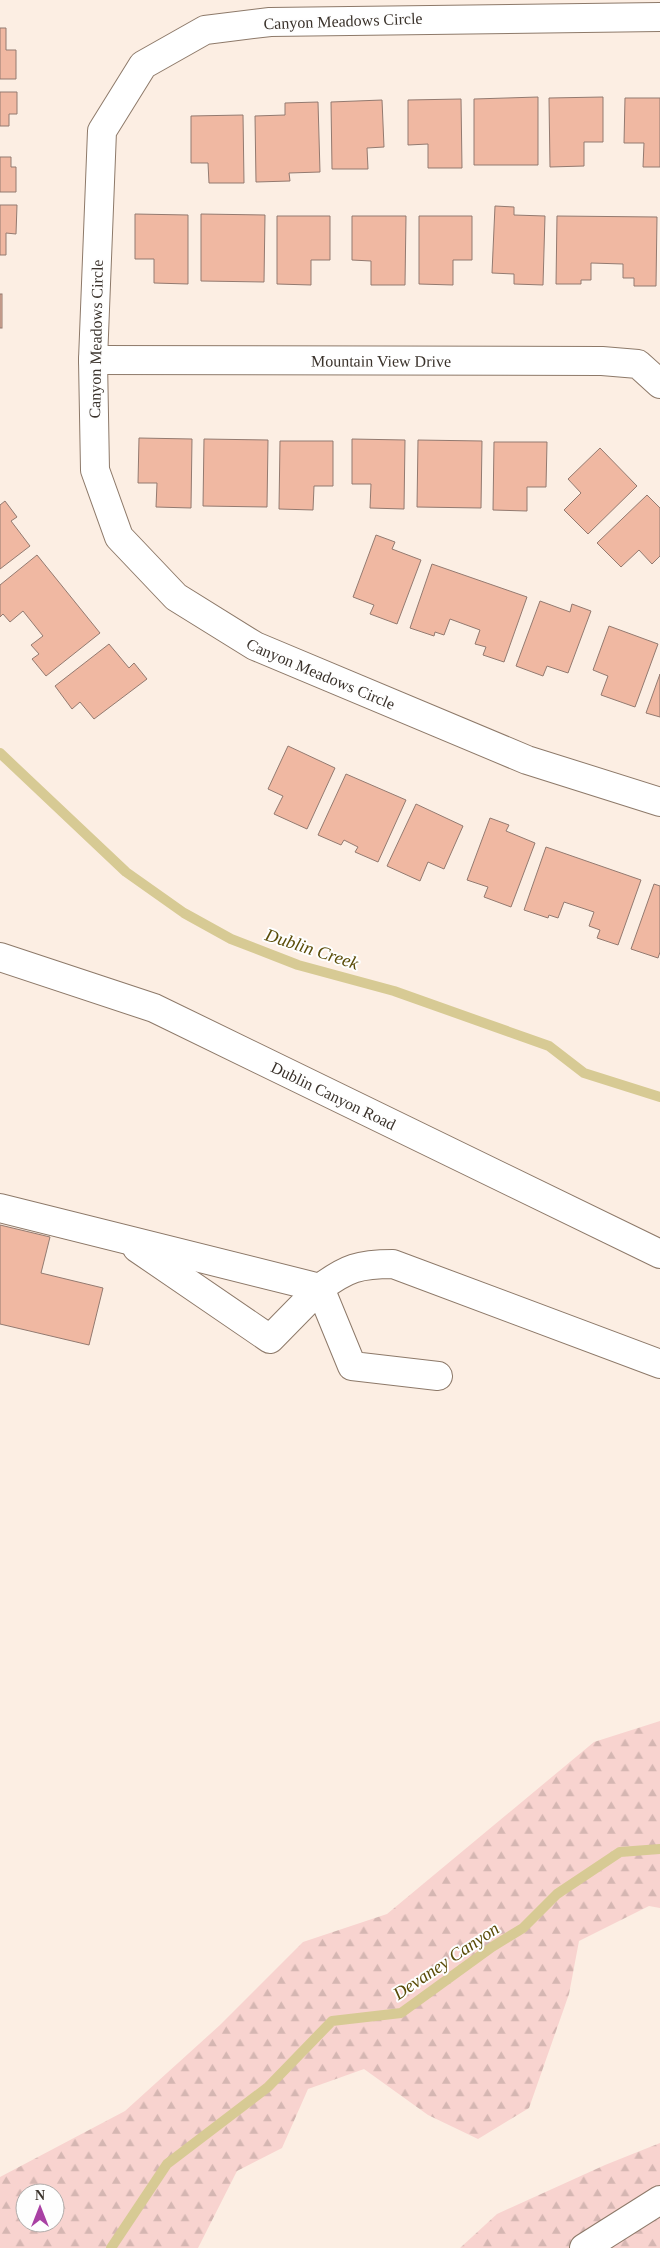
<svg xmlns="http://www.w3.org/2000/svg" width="660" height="2248" font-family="Georgia,serif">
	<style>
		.forest { fill: url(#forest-firs); fill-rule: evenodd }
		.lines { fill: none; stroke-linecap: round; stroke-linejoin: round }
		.stream { stroke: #d7ca94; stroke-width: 10 }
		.building { fill: #f0b8a2; stroke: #937a70 }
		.minor-casing { stroke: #8d7969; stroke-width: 30 }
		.major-casing { stroke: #8d7969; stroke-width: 30 }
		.minor { stroke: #fff; stroke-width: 28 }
		.major { stroke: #fff; stroke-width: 28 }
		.labels { text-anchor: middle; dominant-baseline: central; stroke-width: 4; stroke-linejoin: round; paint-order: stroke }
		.street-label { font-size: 16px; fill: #3a322b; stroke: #fefefe }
		.water-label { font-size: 18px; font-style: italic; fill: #594b07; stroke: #fefefe }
	</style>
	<defs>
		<pattern id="forest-firs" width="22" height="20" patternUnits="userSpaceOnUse" patternTransform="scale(1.25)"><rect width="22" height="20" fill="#f8d3cf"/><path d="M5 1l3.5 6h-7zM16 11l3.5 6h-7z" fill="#d5b6b2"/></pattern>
	</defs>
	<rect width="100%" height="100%" fill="#fceee3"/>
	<g class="forest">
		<path d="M660,1721V1908L649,1906L579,1941L569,1994L529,2108L478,2139L428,2115L364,2069L308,2089L282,2148L237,2171L198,2248H0V2177L125,2111L220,2025L303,1942L387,1914L594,1742ZM25,2193H55V2223H25Z"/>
		<path d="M660,2143V2248H460L497,2214L605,2165Z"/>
	</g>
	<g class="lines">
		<g class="stream">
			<path d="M0,753L126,872L184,913L231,939L298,965L394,991L549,1046L584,1073L660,1097"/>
			<path d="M111,2248L167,2164L268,2087L332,2021L401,2013L492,1947L523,1928L557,1894L620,1852L660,1849"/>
		</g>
	</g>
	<g class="building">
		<path d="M0,28H6V50H16V79H0Z"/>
		<path d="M0,92H17V114H9V126H0Z"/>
		<path d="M538,97V165H474V99Z"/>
		<path d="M603,97V142H584V166L550,167L549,98Z"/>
		<path d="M625,98H660V167H643L644,143H624Z"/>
		<path d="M461,99L462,168H428V144L408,145V100Z"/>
		<path d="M382,100L384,147L367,148L368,169H332L331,102Z"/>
		<path d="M318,102L320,172L289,173L290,181L256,182L255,116L285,115V103Z"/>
		<path d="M243,115L244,183H209L208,163H191V116Z"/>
		<path d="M0,157H11V167H16V192H0Z"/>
		<path d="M0,205H17L16,234L6,233V255H0Z"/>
		<path d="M495,206L514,207V215L545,216L543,285L514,284V274L492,273Z"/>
		<path d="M135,214L188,215V284L154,283V259H135Z"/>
		<path d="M201,214L265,215L264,282L201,281Z"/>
		<path d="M277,216H330V260H311V285L277,284Z"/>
		<path d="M352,216H406L405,285H371V261L352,260Z"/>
		<path d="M419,216H472V260H453V285L419,284Z"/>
		<path d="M557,216L657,217L656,286H634V278H623V264L591,263V280H581V284H556Z"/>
		<rect x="0" y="294" width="2" height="34"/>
		<path d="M139,438L192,439L191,508L156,507L157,483H138Z"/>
		<path d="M204,439L268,440L267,507L203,506Z"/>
		<path d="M352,439L405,440L404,509L370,508L371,484H352Z"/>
		<path d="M418,440L482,441L481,508L417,507Z"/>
		<path d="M280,441H333V486H314L313,510L279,509Z"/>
		<path d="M494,442H547L546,487H527V511L493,510Z"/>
		<path d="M600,448L637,486L588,534L564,510L581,493L568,479Z"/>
		<path d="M647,495L660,508V556L652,564L639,550L621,567L597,543Z"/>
		<path d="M5,501L17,517L11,521L30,546L0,569V505Z"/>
		<path d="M376,535L395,542L392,549L421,560L397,624L370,614L374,605L353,597Z"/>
		<path d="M37,555L100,633L46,676L32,659L39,654L31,645L43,636L23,611L10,622L3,614L0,617V585Z"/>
		<path d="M432,564L527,597L504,662L483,655L486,647L475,644L480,630L450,619L444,635L435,632L434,636L410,628Z"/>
		<path d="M540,601L570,612L572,604L591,611L568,673L547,666L543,676L516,666Z"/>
		<path d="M609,626L658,644L635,707L601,695L608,676L593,670Z"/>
		<path d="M109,644L129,668L134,663L147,679L94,719L80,702L72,709L55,686Z"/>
		<path d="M660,674V717L646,713Z"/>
		<path d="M288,746L335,768L307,829L274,814L283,796L268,789Z"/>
		<path d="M346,774L406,800L378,862L355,852L358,847L344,840L341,845L318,835Z"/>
		<path d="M416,804L463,826L444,869L428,862L420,881L387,866Z"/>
		<path d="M490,818L509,825L506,831L535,843L511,907L484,897L488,887L467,880Z"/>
		<path d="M546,847L641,880L618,945L597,938L600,930L589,926L594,912L564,902L558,918L549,915L548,918L524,910Z"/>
		<path d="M654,884L660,886V952L658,958L631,949Z"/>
		<path d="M0,1225L50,1237L41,1273L103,1288L89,1345L0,1324Z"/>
	</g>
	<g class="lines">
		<g class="minor-casing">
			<g id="minor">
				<path id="s1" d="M660,17L270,22L205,30L143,65L102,131L93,360L95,470L119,537L176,597L255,646L527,760L660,802"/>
				<path id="s2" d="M93,360L602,361L638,364L660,384"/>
				<path d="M0,1208L320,1288C347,1268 359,1264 393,1264L660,1364"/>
				<path d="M137,1248L270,1339L320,1288L352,1366L438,1376"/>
				<path d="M584,2248L660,2200"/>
			</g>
		</g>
		<g class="major-casing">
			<g id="major">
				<path id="s3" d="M0,957L154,1008L660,1254"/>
			</g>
		</g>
		<use href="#minor" class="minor"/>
		<use href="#major" class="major"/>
	</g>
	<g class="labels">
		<g class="street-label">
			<text transform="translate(343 21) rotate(-2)">Canyon Meadows Circle</text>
			<text transform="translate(96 339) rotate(-89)">Canyon Meadows Circle</text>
			<text stroke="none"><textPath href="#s2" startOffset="288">Mountain View Drive</textPath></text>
			<text stroke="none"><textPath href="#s1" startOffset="1262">Canyon Meadows Circle</textPath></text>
			<text stroke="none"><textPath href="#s3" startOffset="362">Dublin Canyon Road</textPath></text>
		</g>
		<g class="water-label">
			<text transform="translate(312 949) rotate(18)">Dublin Creek</text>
			<text transform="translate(446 1961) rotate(-34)">Devaney Canyon</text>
		</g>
	</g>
	<g transform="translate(40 2208)"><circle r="24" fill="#fefefe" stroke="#b0acaa"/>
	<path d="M0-4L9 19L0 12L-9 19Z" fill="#a941a4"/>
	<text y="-8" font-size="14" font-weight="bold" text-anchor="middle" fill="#3a322b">N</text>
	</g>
</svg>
